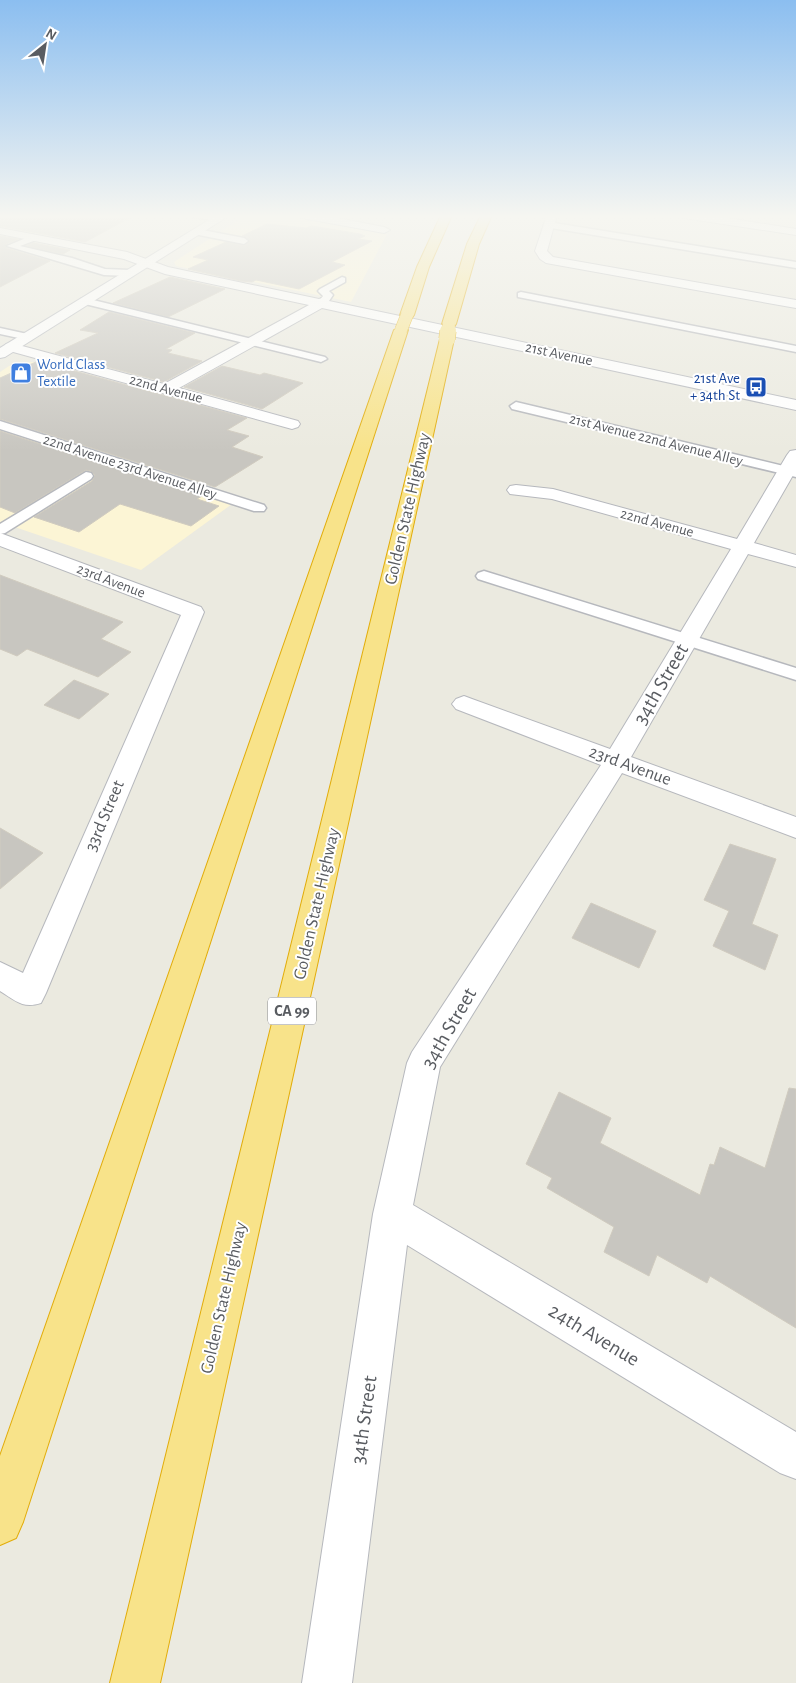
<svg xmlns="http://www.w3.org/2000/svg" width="796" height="1683" font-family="'Alegreya Sans',sans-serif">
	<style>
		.commercial { fill: #fcf5d5 }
		.building { fill: #c8c6c0; stroke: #d0cbbf }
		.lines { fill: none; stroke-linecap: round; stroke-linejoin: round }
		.lane-casing { stroke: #b6b8bd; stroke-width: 3 }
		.street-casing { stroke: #b6b8bd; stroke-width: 2 }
		.secondary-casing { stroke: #b6b9bf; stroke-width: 2 }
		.highway-casing { stroke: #e2ac09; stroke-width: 2 }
		.lane { fill: #fff; fill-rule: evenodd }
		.street { fill: #fff; fill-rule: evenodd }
		.secondary { fill: #fff; fill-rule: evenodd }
		.highway { fill: #f8e38a; fill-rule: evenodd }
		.highway-bridge-far1-casing { stroke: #e2ac09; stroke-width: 13; stroke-linecap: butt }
		.highway-bridge-casing { stroke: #e2ac09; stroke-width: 17; stroke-linecap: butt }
		.highway-bridge-far1 { stroke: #f8e38a; stroke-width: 12 }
		.highway-bridge { stroke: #f8e38a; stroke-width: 16 }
		.labels { text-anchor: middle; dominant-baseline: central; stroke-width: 4; stroke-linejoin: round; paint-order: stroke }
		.far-street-label { font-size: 15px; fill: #595c61; stroke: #fff }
		.far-shop-label { font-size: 15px; fill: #366cbe; stroke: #fff; text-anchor: start }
		.far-transit-label { font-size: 15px; fill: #164399; stroke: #fff; text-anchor: end }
		.shield { fill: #fff; stroke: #8b8d90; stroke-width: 1 }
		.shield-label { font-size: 16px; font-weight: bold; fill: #595c61 }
		.street-label { font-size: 18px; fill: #595c61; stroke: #fff }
		.near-street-label { font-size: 21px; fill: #595c61; stroke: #fff }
	</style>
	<rect width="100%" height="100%" fill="#ebeae0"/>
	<g class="commercial">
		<path d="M246,215H278L387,234L351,302L176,266L174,262Z"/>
		<path d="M26,362H41L100,379L10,426L239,499L141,570L0,522V372L9,366Z"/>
	</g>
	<g class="building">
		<path d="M0,215H135L85,242L0,226Z"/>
		<path d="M267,224L306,228L312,226L360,234L365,236L358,239L372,241L332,262L345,265L299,289L256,280L252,282L241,281L188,269L208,260L193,257L226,242L245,246L250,241L242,236Z"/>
		<path d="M0,236L18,239L6,244V248L50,261L0,287Z"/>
		<path d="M34,243L70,250L63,254L26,246Z"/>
		<path d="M170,277L225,289L168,317L113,303Z"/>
		<path d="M109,312L195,333L166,349L172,350L168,353L202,361L164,382L55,353L98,333L80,330Z"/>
		<path d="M38,361L247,418L227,430L249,436L232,447L263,457L215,487L0,419V378Z"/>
		<path d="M222,366L260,375L264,373L303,383L262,409L184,387Z"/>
		<path d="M0,431L202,496L197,499L219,506L191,526L120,504L79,532L34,517L92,481L95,475L91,471L86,470L15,513L0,507Z"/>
		<path d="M0,575L123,622L101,639L131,652L98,677L27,649L17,656L0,649Z"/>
		<path d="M74,680L109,694L79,719L44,705Z"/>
		<path d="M0,828L43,853L0,889Z"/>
		<path d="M730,844L776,859L752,924L778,935L765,970L713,946L729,911L704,900Z"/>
		<path d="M591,903L656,931L639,968L572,938Z"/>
		<path d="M789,1088L796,1089V1328L710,1276L707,1283L657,1255L649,1276L604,1252L614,1227L547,1188L552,1178L526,1164L559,1092L611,1118L600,1143L700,1195L710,1164L714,1165L720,1147L765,1168Z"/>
	</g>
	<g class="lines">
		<g class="lane-casing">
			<g id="lane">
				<path d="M182,215H210L223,219L219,221Z"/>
				<path d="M548,222L796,262V268L545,227L544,225Z"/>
				<path d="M197,229L244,238L248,241L244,244L194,234L193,232Z"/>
				<path d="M33,235L37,238L36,240L20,246L72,258L105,269L130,270L135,273L130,276L104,275L7,246Z"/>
				<path d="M342,277L345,278V282L329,291L333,295L327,304H319L318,302L323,296L318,291L320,289Z"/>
				<path d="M521,292L796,346V352L518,297V293Z"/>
				<path d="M85,298L325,357L327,359L321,362L81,303V299Z"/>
				<path d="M0,328L32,335L33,337L28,340L0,334Z"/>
				<path d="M516,402L796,469V477L512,409L510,406Z"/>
				<path d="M0,421L264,505L266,508L264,511H254L0,429Z"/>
				<path d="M86,472L91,473L93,476L91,479L5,533L0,534V524Z"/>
				<path d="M484,571L796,668V680L478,579L476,576L478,573Z"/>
			</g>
		</g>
		<g class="street-casing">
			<g id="street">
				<path d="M297,215H322L384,227L390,230L384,233L302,218Z"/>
				<path d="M547,215H557L547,251L553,257L796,300V308L546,263L540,259L535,251Z"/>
				<path d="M679,215H708L796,229V235L684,218Z"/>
				<path d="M0,228L127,252L168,267L319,299L323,298L329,301L796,400V410L322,308L179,388L298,421L300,424L298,427L292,429L6,350L4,347L6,344L11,343L164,384L309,305L165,274L124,259L0,234Z"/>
				<path d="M796,450V470L754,543L796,555V567L748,554L631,757L796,817V838L622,773L440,1067L413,1205L796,1432V1479L780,1473L407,1245L352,1683H302L373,1214L407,1063L412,1052L601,765L456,709L452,704L456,699L464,696L472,699L610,749L731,549L552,499L510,494L507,490L510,486L516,485L553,489L737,539L787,455L790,451Z"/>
				<path d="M0,533L201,607L204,612L46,993L41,1003C23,1009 16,1001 0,991V962L23,973L181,615L0,546Z"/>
			</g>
		</g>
		<g class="secondary-casing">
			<path id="secondary" d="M217,215H230L5,357L0,358V348Z"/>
		</g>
		<g class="highway-casing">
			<g id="highway">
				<path d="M441,215H452L429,267L414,315L412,318H402L400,315L417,267Z"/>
				<path d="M481,215H492L479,244L456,324L454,327H444L442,324L467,244Z"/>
				<path d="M401,326L408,330L23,1522L16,1538L0,1545V1456L394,330Z"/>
				<path d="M447,335L454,339L160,1683H110L440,339Z"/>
			</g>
		</g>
		<use href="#lane" class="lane"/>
		<use href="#street" class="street"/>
		<use href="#secondary" class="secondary"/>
		<use href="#highway" class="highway"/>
		<g class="highway-bridge-far1-casing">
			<g id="highway-bridge-far1">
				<path d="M401,330L407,315"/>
				<path d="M448,332L449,324"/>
			</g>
		</g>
		<g class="highway-bridge-casing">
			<path id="highway-bridge" d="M447,339L448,331"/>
		</g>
		<use href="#highway-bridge-far1" class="highway-bridge-far1"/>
		<use href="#highway-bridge" class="highway-bridge"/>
	</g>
	<linearGradient id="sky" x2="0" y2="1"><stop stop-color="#8bbef0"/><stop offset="0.48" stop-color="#f6f6f1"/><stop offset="1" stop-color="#f6f6f1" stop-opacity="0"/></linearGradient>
	<rect width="796" height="451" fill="url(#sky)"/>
	<defs>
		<g id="shop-square" transform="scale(1.125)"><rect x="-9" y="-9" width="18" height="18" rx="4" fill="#3f7fe0" stroke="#fff"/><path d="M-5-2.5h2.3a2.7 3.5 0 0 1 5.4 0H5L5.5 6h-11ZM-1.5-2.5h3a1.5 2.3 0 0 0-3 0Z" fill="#fff"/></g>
		<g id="bus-square" transform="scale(1.125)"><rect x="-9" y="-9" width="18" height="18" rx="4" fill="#1a4fb4" stroke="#fff"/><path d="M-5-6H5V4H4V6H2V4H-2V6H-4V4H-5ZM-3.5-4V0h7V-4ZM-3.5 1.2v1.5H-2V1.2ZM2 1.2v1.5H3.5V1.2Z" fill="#fff"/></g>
	</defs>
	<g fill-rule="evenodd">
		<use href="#shop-square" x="21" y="373"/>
		<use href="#bus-square" x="756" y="387"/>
	</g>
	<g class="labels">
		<g class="far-street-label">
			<text transform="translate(559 354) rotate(12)">21st Avenue</text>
			<text transform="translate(166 389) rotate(15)">22nd Avenue</text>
			<text transform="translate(656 440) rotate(14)">21st Avenue 22nd Avenue Alley</text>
			<text transform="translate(130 467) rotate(18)">22nd Avenue 23rd Avenue Alley</text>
			<text transform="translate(657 523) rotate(15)">22nd Avenue</text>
			<text transform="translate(111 581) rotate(21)">23rd Avenue</text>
		</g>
		<g class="far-shop-label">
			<text x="37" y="364">World Class<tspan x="37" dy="17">Textile</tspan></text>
		</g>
		<g class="far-transit-label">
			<text x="740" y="378">21st Ave<tspan x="740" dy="17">+ 34th St</tspan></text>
		</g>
		<rect class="shield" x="268" y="997.5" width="48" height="27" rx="4"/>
		<g class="shield-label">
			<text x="292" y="1011">CA 99</text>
		</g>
		<g class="street-label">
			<text transform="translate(408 509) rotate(-77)">Golden State Highway</text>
			<text transform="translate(630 766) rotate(20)">23rd Avenue</text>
			<text transform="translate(105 816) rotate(-67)">33rd Street</text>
			<text transform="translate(317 904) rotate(-77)">Golden State Highway</text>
			<text transform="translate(224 1298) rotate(-77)">Golden State Highway</text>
		</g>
		<g class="near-street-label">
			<text transform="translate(661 684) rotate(-60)">34th Street</text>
			<text transform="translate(449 1028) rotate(-60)">34th Street</text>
			<text transform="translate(594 1335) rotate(31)">24th Avenue</text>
			<text transform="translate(364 1420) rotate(-82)">34th Street</text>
		</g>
	</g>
	<g transform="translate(45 45) rotate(30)" stroke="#ffffff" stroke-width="4" paint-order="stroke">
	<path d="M0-4L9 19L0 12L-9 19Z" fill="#595c61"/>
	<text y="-8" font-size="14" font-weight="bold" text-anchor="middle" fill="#595c61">N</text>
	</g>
</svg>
